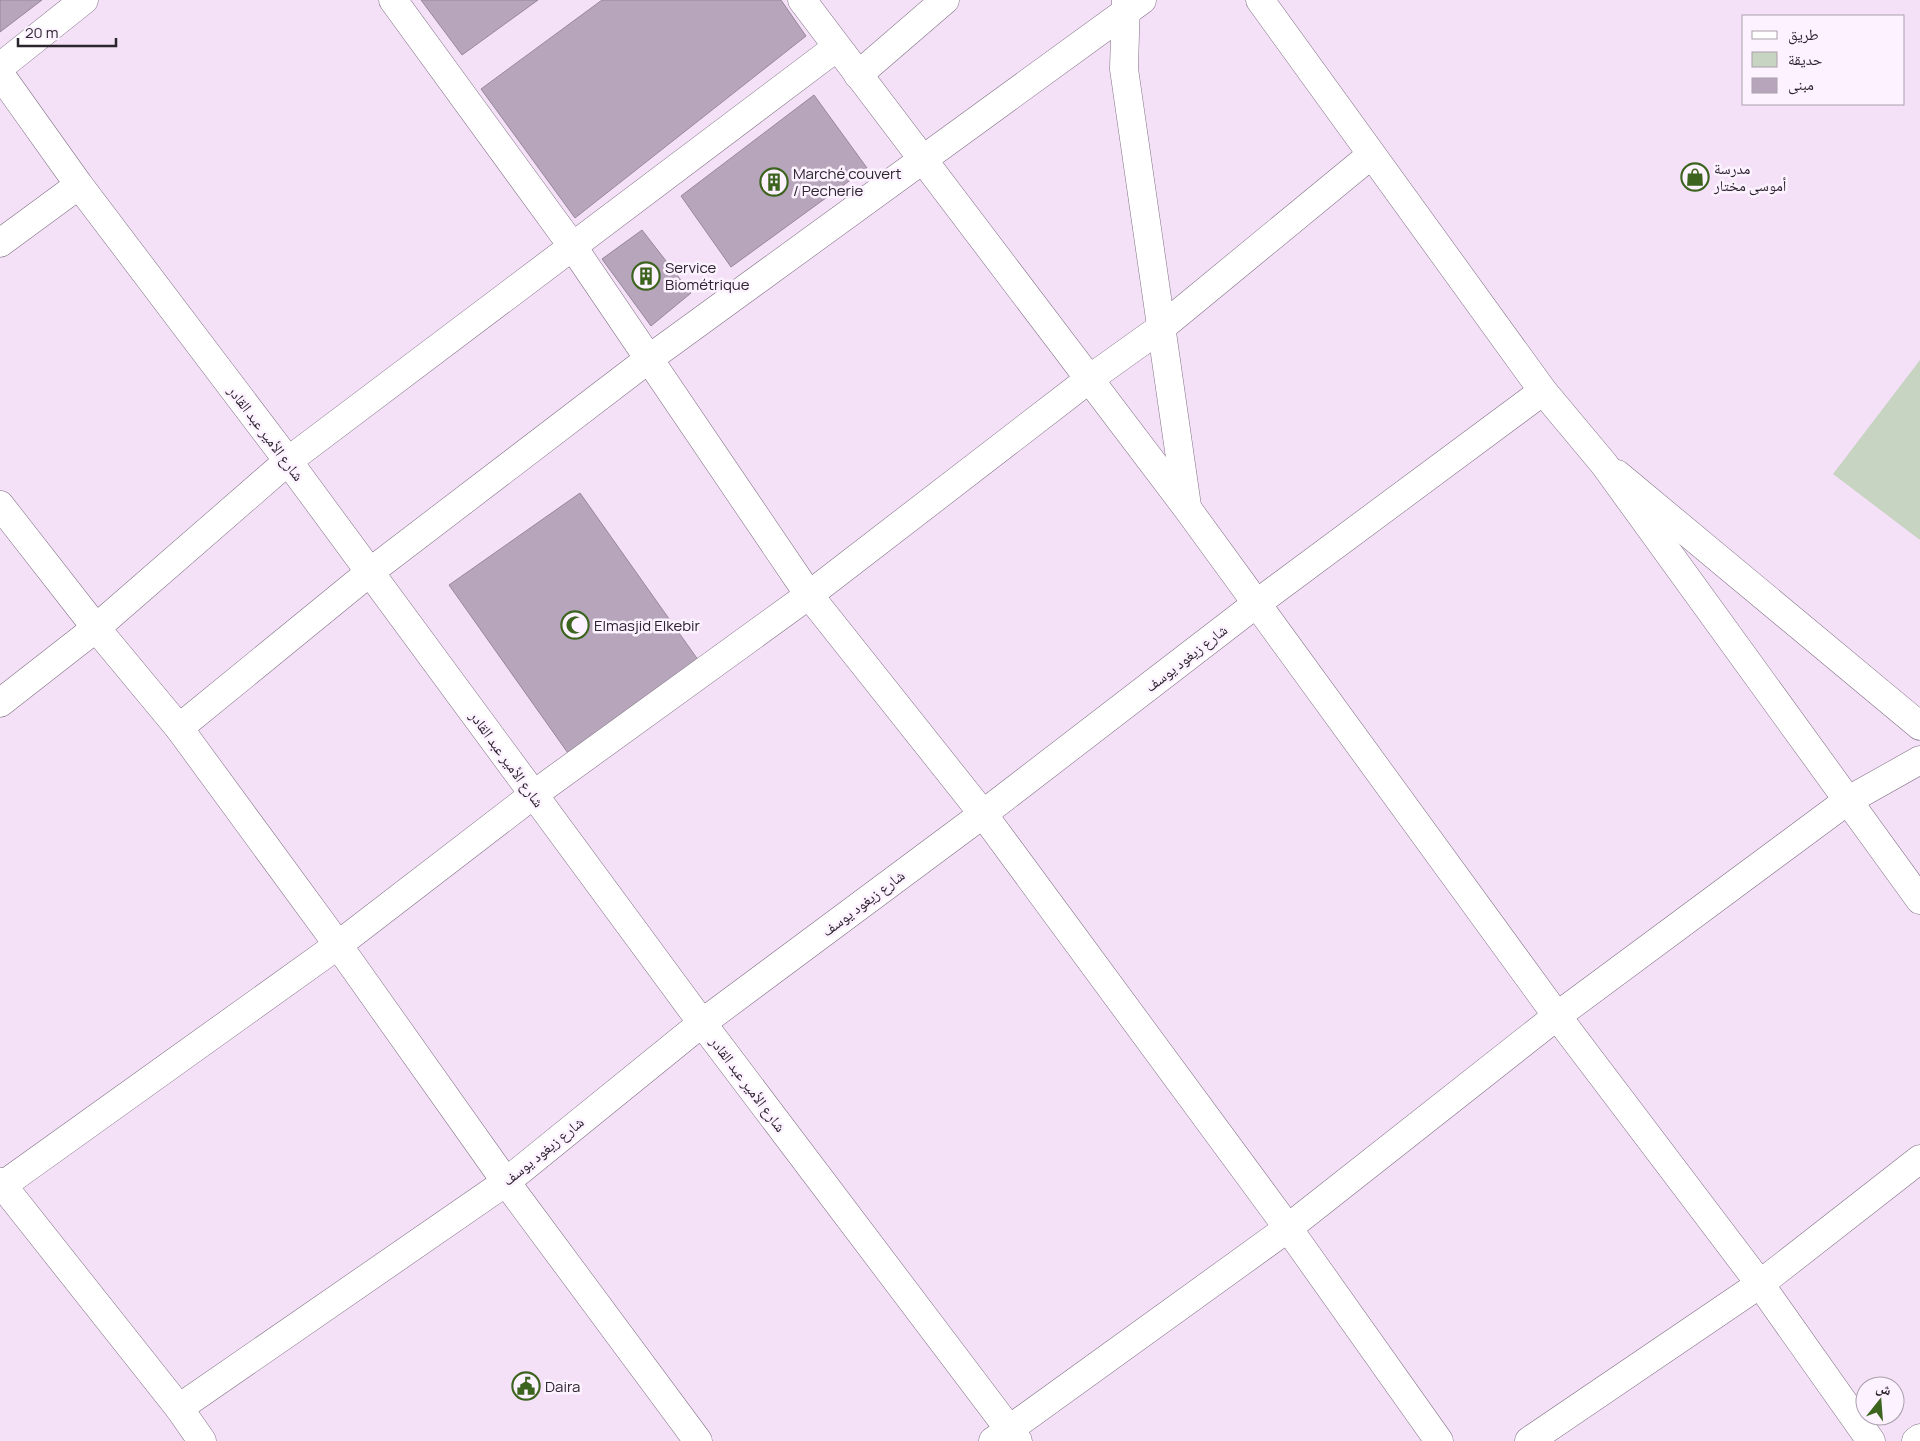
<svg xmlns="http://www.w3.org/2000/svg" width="1920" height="1441" font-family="Manrope,'Noto Naskh Arabic',sans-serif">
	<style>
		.green { fill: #c7d4c1 }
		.building { fill: #b7a6bb; stroke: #97879b }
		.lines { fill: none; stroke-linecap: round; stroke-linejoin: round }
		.minor-casing { stroke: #807084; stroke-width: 29 }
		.secondary-casing { stroke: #807084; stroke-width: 29 }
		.minor { stroke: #fff; stroke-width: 28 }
		.secondary { stroke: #fff; stroke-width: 28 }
		.labels { text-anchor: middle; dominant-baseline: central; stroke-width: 5; stroke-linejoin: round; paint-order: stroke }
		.poi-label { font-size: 15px; fill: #2b252d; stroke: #fdf2ff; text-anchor: start }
		.street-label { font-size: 15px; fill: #2b252d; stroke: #fdf2ff }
	</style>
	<rect width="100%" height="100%" fill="#f4e1f8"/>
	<path class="green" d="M1920,360V540L1833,474Z"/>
	<g class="building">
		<path d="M0,0H42L0,32Z"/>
		<path d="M421,0H538L462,55Z"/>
		<path d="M602,0H781L806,36L575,218L481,89Z"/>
		<path d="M814,95L867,168L731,267L681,196Z"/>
		<path d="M642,230L691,293L651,326L602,259Z"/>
		<path d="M580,493L701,664L570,756L449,585Z"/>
	</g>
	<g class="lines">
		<g class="minor-casing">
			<g id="minor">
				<path d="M393,0L573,247L809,595L983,814L1288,1228L1439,1441"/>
				<path d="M802,0L1187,508L1557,1016L1760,1284L1871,1441"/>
				<path d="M1126,0L1124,69L1187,506"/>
				<path d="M858,75L945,0"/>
				<path d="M0,243L79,185"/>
				<path d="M1617,474L1920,726"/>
				<path d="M0,505L96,628L179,728L338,945L506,1182L698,1441"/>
				<path d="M0,703L96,628L288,461L837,47"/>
				<path d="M179,728L370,572L650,358L1142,0"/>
				<path d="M0,1182L179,1408L202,1441"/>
				<path d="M3,1185L338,945L533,795L809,595L1088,380L1162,327L1371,155"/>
				<path d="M179,1408L506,1182L702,1023L983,814L1256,604L1543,391"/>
				<path d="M993,1441L1288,1228L1557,1016L1847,801L1920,760"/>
				<path d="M1529,1441L1760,1284L1920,1159"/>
				<path d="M1916,1441L1920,1438"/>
			</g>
		</g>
		<g class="secondary-casing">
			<g id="secondary">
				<path d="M1260,0L1543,391L1604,464L1920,900"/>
				<path d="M0,67L84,0"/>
				<path d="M0,74L79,185L288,461L702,1023L1018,1441"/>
			</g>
		</g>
		<use href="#minor" class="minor"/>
		<use href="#secondary" class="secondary"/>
	</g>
	<defs>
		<g id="shop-ring" transform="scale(1.4375)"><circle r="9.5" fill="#fdf2ff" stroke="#3c641e" stroke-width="1.5"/><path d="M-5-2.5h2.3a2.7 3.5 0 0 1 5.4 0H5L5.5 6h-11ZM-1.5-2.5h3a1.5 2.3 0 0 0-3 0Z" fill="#3c641e"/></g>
		<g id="building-ring" transform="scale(1.4375)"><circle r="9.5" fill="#fdf2ff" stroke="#3c641e" stroke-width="1.5"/><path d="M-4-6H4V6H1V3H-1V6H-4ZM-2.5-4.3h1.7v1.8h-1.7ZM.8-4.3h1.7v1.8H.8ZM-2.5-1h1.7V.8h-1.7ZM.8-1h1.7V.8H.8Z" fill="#3c641e"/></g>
		<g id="mosque-ring" transform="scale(1.4375)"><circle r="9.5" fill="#fdf2ff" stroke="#3c641e" stroke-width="1.5"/><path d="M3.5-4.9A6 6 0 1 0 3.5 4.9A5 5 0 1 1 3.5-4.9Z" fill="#3c641e"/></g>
		<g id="civic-ring" transform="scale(1.4375)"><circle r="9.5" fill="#fdf2ff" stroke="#3c641e" stroke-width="1.5"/><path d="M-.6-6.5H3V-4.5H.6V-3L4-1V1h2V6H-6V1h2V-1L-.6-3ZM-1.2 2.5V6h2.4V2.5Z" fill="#3c641e"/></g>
	</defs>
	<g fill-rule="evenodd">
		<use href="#shop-ring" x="1695" y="177"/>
		<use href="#building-ring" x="774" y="182"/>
		<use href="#building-ring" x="646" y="276"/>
		<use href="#mosque-ring" x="575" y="625"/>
		<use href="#civic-ring" x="526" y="1386"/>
	</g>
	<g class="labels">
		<g class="poi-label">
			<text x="1714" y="168">مدرسة<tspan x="1714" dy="17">أموسى مختار</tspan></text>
			<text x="793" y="173">Marché couvert<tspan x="793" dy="17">/ Pecherie</tspan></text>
			<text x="665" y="267">Service<tspan x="665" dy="17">Biométrique</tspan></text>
			<text x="594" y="625">Elmasjid Elkebir</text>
			<text x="545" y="1386">Daira</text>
		</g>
		<g class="street-label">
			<text transform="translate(266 433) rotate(53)">شارع الأمير عبد القادر</text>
			<text transform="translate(1186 658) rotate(-38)">شارع زيغود يوسف</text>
			<text transform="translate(507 759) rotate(54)">شارع الأمير عبد القادر</text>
			<text transform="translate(863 903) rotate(-37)">شارع زيغود يوسف</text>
			<text transform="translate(748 1084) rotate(53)">شارع الأمير عبد القادر</text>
			<text transform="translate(543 1151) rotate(-39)">شارع زيغود يوسف</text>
		</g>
	</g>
	<rect x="1742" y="15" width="162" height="90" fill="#fdf2ff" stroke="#a9a0ab"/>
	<rect x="1752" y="31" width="25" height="8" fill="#ffffff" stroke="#a9a0ab"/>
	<text x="1788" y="40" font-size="15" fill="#2b252d">طريق</text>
	<rect x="1752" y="52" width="25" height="15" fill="#c7d4c1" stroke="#a9a0ab"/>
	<text x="1788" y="65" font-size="15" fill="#2b252d">حديقة</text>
	<rect x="1752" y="78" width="25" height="15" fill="#b7a6bb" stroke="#a9a0ab"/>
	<text x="1788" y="90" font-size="15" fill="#2b252d">مبنى</text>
	<g transform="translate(1880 1401) rotate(17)"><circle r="24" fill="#fdf2ff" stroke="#a9a0ab"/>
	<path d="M0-4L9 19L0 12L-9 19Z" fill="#3c641e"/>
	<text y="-8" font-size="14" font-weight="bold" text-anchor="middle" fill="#2b252d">ش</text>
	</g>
	<path d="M18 38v8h98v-8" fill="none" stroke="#2b252d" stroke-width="2.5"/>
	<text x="25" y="38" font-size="15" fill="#2b252d" stroke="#fdf2ff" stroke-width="4" paint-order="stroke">20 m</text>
</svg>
